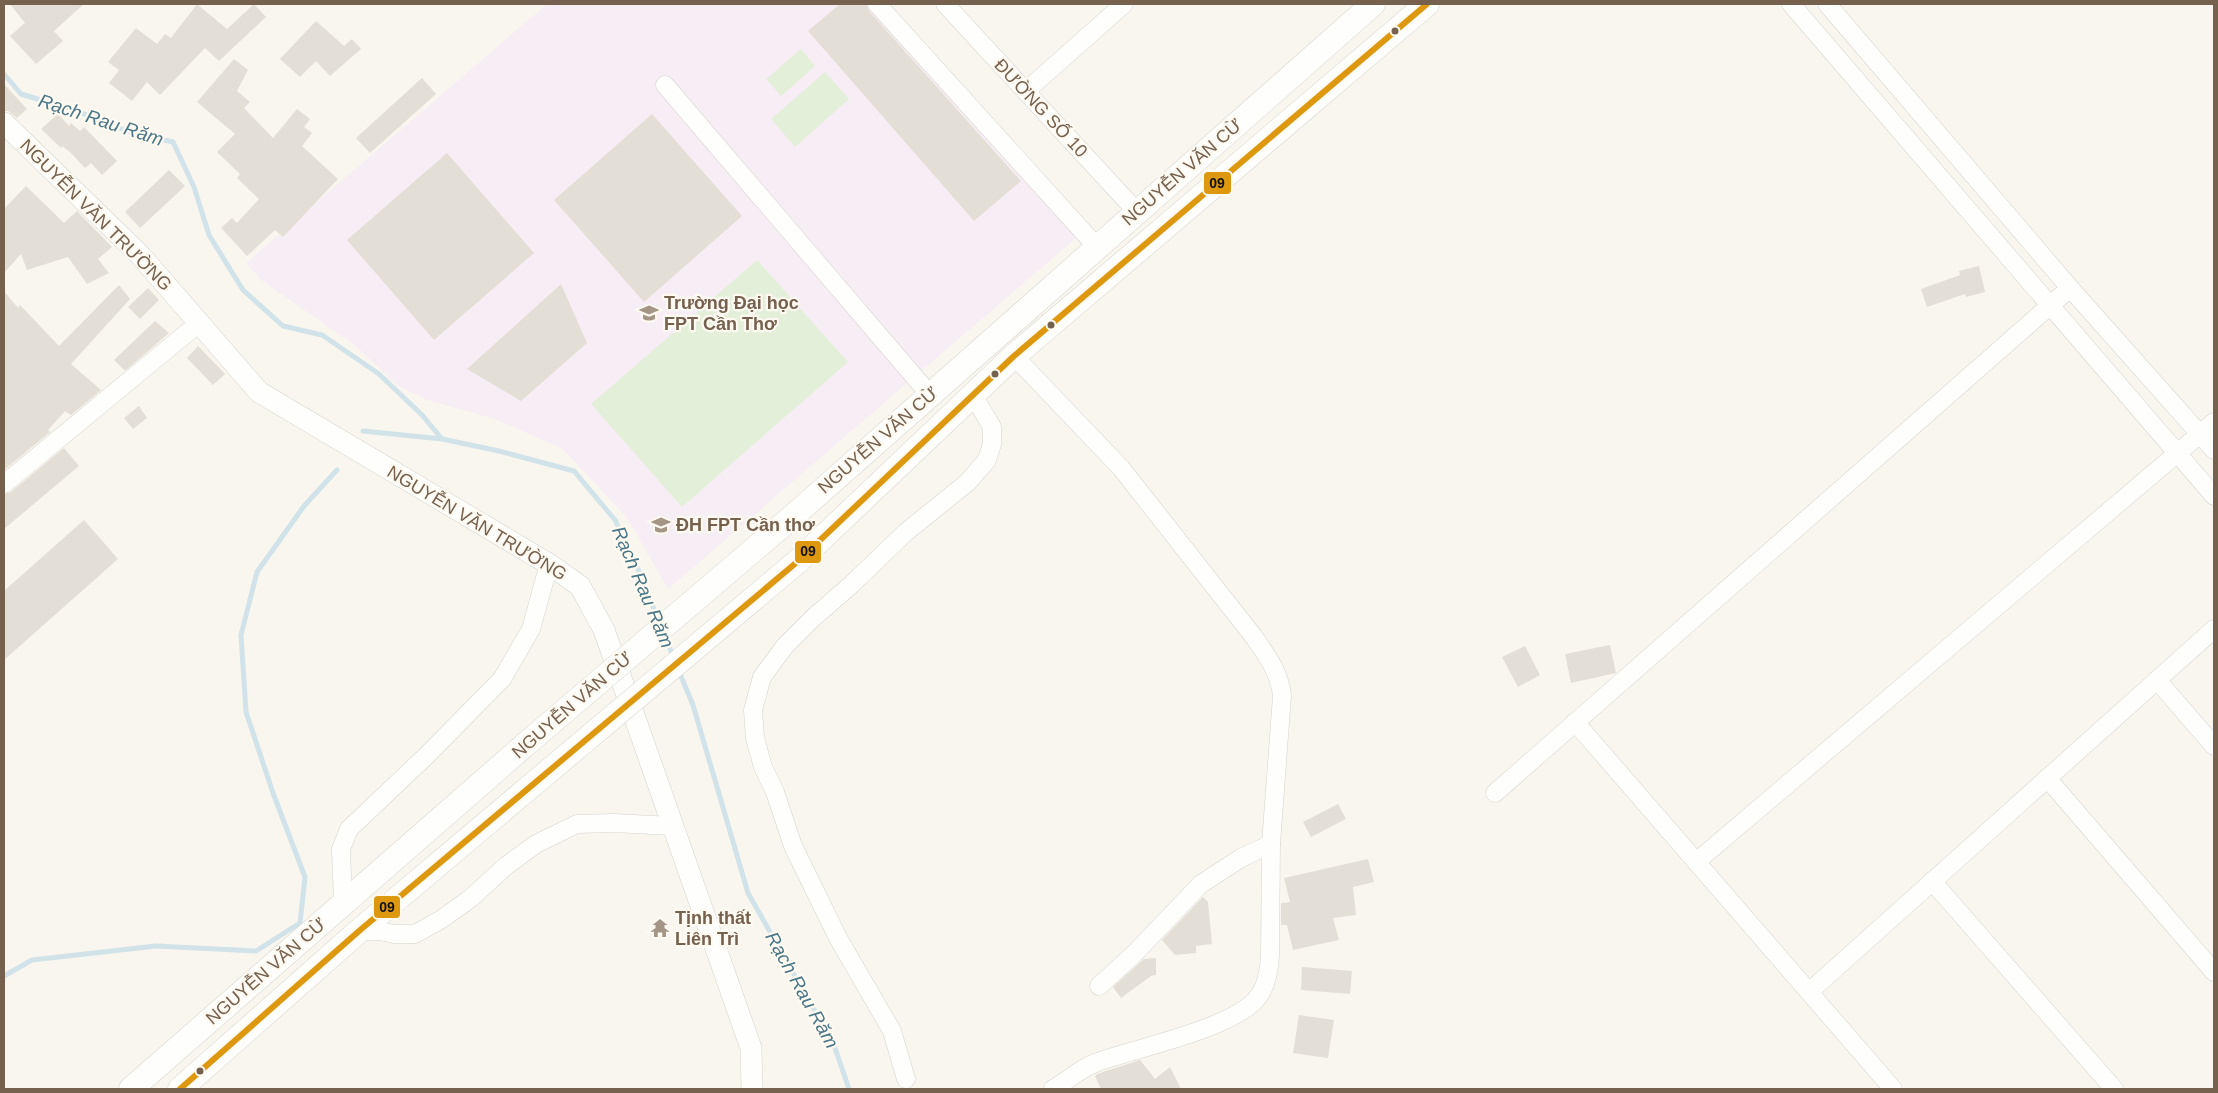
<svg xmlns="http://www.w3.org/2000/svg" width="2218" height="1093" font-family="Arial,sans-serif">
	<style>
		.education { fill: #f6eef4 }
		.green { fill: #e4efda }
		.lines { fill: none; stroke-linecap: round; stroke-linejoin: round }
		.stream { stroke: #d1e3e8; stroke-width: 5 }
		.building { fill: #e4dfd6 }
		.minor-casing { stroke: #d7d3cd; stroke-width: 19 }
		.tertiary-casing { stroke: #d7d3cd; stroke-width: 22 }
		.secondary-casing { stroke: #d8d3cd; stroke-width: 25 }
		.minor { stroke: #fefefd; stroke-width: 18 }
		.tertiary { stroke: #fefefd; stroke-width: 21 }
		.secondary { stroke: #fefefd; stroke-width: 24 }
		.secondary-bridge-casing { stroke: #d8d3cd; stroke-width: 25; stroke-linecap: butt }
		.secondary-bridge { stroke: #fefefd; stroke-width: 24 }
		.bus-1-casing { stroke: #fefaf1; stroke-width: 10 }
		.bus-1 { stroke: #dd9810; stroke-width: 6 }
		.bus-dot { fill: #76614f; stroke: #fefaf1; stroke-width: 2 }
		.labels { text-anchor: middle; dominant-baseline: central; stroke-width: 4.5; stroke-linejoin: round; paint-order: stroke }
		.street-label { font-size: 18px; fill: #76614f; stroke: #fefaf1 }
		.poi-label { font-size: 18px; font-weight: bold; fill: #76614f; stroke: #fefaf1; text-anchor: start }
		.water-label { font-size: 19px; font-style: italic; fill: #4a7687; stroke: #fefaf1 }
		.line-badge { stroke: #fefaf1; stroke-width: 2 }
		.pale-badge-label { font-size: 14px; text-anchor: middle; font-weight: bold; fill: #111 }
	</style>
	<rect width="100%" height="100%" fill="#f8f6ef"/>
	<path class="education" d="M547,4H885L1084,231L668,589L628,519L563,449L495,419L427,400L397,385L356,346L261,280L246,263Z"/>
	<g class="green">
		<path d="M801,49L815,66L781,96L766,79Z"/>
		<path d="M825,72L849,99L795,147L771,119Z"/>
		<path d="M757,260L848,362L682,507L591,404Z"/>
	</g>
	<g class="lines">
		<g class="stream">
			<path d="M4,74L21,94L74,110L132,133L173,142L194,187L209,235L243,290L283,326L322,335L379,374L422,415L442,439L499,451L574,471L615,520L642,578L659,622"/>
			<path d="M363,431L442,439"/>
			<path d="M664,634L673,656"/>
			<path d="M678,669L693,705L748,893L834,1045L849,1089"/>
			<path d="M4,976L32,960L156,946L256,951L300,923L305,877L273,793L246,712L241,635L257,572L304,506L337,470"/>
		</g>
	</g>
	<g class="building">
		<path d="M10,4H84L54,31L63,41L36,64L10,36L25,23Z"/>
		<path d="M197,4L227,29L254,4L266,17L219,61L205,48L160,95L147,82L132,101L109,83L119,70L108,62L136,28L157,44L165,34L171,38Z"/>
		<path d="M840,4H866L869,11L1021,181L974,221L808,31Z"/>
		<path d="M316,21L344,46L352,39L361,49L330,76L316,61L300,77L280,59Z"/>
		<path d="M234,59L248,70L237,91L250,102L244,108L273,138L297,109L310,119L304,127L312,133L302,146L338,179L283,237L275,230L247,256L221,228L232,218L237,223L259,199L237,178L240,174L217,152L235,134L197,102Z"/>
		<path d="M422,78L436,94L370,153L356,138Z"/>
		<path d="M4,84L27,109L17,118L8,111H4Z"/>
		<path d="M58,114L69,126L71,123L80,131L84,127L117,161L102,175L91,163L85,168L70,152L62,146L61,148L41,129Z"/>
		<path d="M652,114L742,216L644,302L554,200Z"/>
		<path d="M447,153L534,253L434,340L347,240Z"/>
		<path d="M169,170L185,186L140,228L125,212Z"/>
		<path d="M26,186L64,223L77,211L112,247L98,259L109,273L87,284L68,257L27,270L21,254L4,273V209Z"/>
		<path d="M1979,266L1985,292L1966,297L1965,294L1927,307L1921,289L1960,275L1959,271Z"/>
		<path d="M561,284L587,343L521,401L467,369Z"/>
		<path d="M119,285L130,299L71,364L101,390L71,415L65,411L48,430L50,432L4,470V291L18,308L20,305L59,346Z"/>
		<path d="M148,288L159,300L140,319L128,307Z"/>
		<path d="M155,321L169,333L125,371L114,360Z"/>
		<path d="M198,346L225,374L213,385L187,358Z"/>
		<path d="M139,406L147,418L133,429L124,418Z"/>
		<path d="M64,448L79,466L4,529V494L11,492Z"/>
		<path d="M84,520L118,559L4,660V591Z"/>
		<path d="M1610,645L1616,673L1571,683L1565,654Z"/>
		<path d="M1525,646L1540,675L1518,687L1502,657Z"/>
		<path d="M1338,804L1346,819L1311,837L1303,822Z"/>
		<path d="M1368,859L1374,882L1353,887L1356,915L1333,918L1339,940L1293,950L1287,925H1281V903L1290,902L1284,878Z"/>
		<path d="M1203,897L1208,902L1212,944L1196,946V953L1175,955L1162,940Z"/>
		<path d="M1156,958V975L1151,976L1121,998L1113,987L1144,959Z"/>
		<path d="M1302,967L1352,971L1350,994L1301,990Z"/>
		<path d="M1299,1015L1334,1020L1328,1058L1293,1053Z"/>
		<path d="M1140,1060L1155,1079L1170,1067L1181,1089H1101L1095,1076L1097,1074Z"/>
	</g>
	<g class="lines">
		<g class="minor-casing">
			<g id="minor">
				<path d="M877,4L1097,247"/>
				<path d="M945,4L1137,212"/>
				<path d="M1791,4L2214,496"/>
				<path d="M1827,4L2070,288L2214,450"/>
				<path d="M665,85L930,395"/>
				<path d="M1026,91L1124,4"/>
				<path d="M1014,356L1121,468L1254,637C1267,656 1280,673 1282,696L1271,844L1270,957C1269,970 1267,986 1258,997C1234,1029 1135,1048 1095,1063C1081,1068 1067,1081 1053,1089"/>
				<path d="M4,484L199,323"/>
				<path d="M2157,680L2214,746"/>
				<path d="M1575,722L1893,1089"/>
				<path d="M2047,778L2214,972"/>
				<path d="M1495,793L2070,288"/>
				<path d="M1696,862L2214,422"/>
				<path d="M1932,881L2114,1089"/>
				<path d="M343,904L341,849L349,829L425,757L502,679L531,629L549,564"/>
				<path d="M359,931H379L394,934H415L442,919L471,898L506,866L536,844L577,824L613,823L673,826"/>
				<path d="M1099,986L1133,955L1201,884L1241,858L1271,844"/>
				<path d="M1809,992L2214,629"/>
				<path d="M906,1079L892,1031L838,938L793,846L775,792L763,767L755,738L753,710L762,677L785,646L813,618L852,584L906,532L968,482L987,460L992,444V427L973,395"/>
			</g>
		</g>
		<g class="tertiary-casing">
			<path id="tertiary" d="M4,123L141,256L259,392L549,564L580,586L604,630L751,1048L752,1089"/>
		</g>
		<g class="secondary-casing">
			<g id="secondary">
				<path d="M792,517L1373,4"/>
				<path d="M797,562L1014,356L1427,4"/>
				<path d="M131,1089L526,744"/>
				<path d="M180,1089L359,931L531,786"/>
			</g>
		</g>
		<use href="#minor" class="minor"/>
		<use href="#tertiary" class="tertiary"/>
		<use href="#secondary" class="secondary"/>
		<g class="secondary-bridge-casing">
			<g id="secondary-bridge">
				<path d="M526,744L792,517"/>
				<path d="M531,786L797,562"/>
			</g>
		</g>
		<use href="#secondary-bridge" class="secondary-bridge"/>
		<g class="bus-1-casing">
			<path id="bus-1" d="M180,1089L359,931L797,562L1014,356L1427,4"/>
		</g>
		<use href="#bus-1" class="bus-1"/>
	</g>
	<defs>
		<g id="university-bare" transform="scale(1.5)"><path d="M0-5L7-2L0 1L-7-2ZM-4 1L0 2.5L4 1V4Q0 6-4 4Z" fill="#a49587" stroke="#fefaf1" stroke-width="2.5" paint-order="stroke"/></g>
		<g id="temple-bare" transform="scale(1.5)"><path d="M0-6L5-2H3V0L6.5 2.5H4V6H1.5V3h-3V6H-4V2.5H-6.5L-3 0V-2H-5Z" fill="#a49587" stroke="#fefaf1" stroke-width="2.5" paint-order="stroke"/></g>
	</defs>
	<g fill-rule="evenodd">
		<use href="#university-bare" x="649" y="313"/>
		<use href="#university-bare" x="661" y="525"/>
		<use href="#temple-bare" x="660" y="928"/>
	</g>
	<g class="bus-dot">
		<circle cx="1395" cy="31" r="4.5"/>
		<circle cx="1051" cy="325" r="4.5"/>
		<circle cx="995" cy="374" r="4.5"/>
		<circle cx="200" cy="1071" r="4.5"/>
	</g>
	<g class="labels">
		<g class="street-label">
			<text transform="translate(1041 108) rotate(47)">ĐƯỜNG SỐ 10</text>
			<text transform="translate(1182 172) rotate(-41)">NGUYỄN VĂN CỪ</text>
			<text transform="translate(96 215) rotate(45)">NGUYỄN VĂN TRƯỜNG</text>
			<text transform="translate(878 440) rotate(-41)">NGUYỄN VĂN CỪ</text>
			<text transform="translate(477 523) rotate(31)">NGUYỄN VĂN TRƯỜNG</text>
			<text transform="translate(572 705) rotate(-41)">NGUYỄN VĂN CỪ</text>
			<text transform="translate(266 971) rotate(-41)">NGUYỄN VĂN CỪ</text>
		</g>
		<g class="poi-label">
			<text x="664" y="303">Trường Đại học<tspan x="664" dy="21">FPT Cần Thơ</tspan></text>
			<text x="676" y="525">ĐH FPT Cần thơ</text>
			<text x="675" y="918">Tịnh thất<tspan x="675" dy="21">Liên Trì</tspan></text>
		</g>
		<g class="water-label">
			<text transform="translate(101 120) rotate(18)">Rạch Rau Răm</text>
			<text transform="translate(643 587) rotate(67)">Rạch Rau Răm</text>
			<text transform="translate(802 990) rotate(61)">Rạch Rau Răm</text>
		</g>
	</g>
	<g class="line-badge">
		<rect x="1203" y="171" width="29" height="24" rx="5" fill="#dd9810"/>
		<rect x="794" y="540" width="28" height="24" rx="5" fill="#dd9810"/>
		<rect x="373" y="895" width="28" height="24" rx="5" fill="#dd9810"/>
	</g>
	<g class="pale-badge-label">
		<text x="1217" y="188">09</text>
		<text x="808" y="556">09</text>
		<text x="387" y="912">09</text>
	</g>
	<rect width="2218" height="1093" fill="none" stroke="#76614f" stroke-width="10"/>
</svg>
